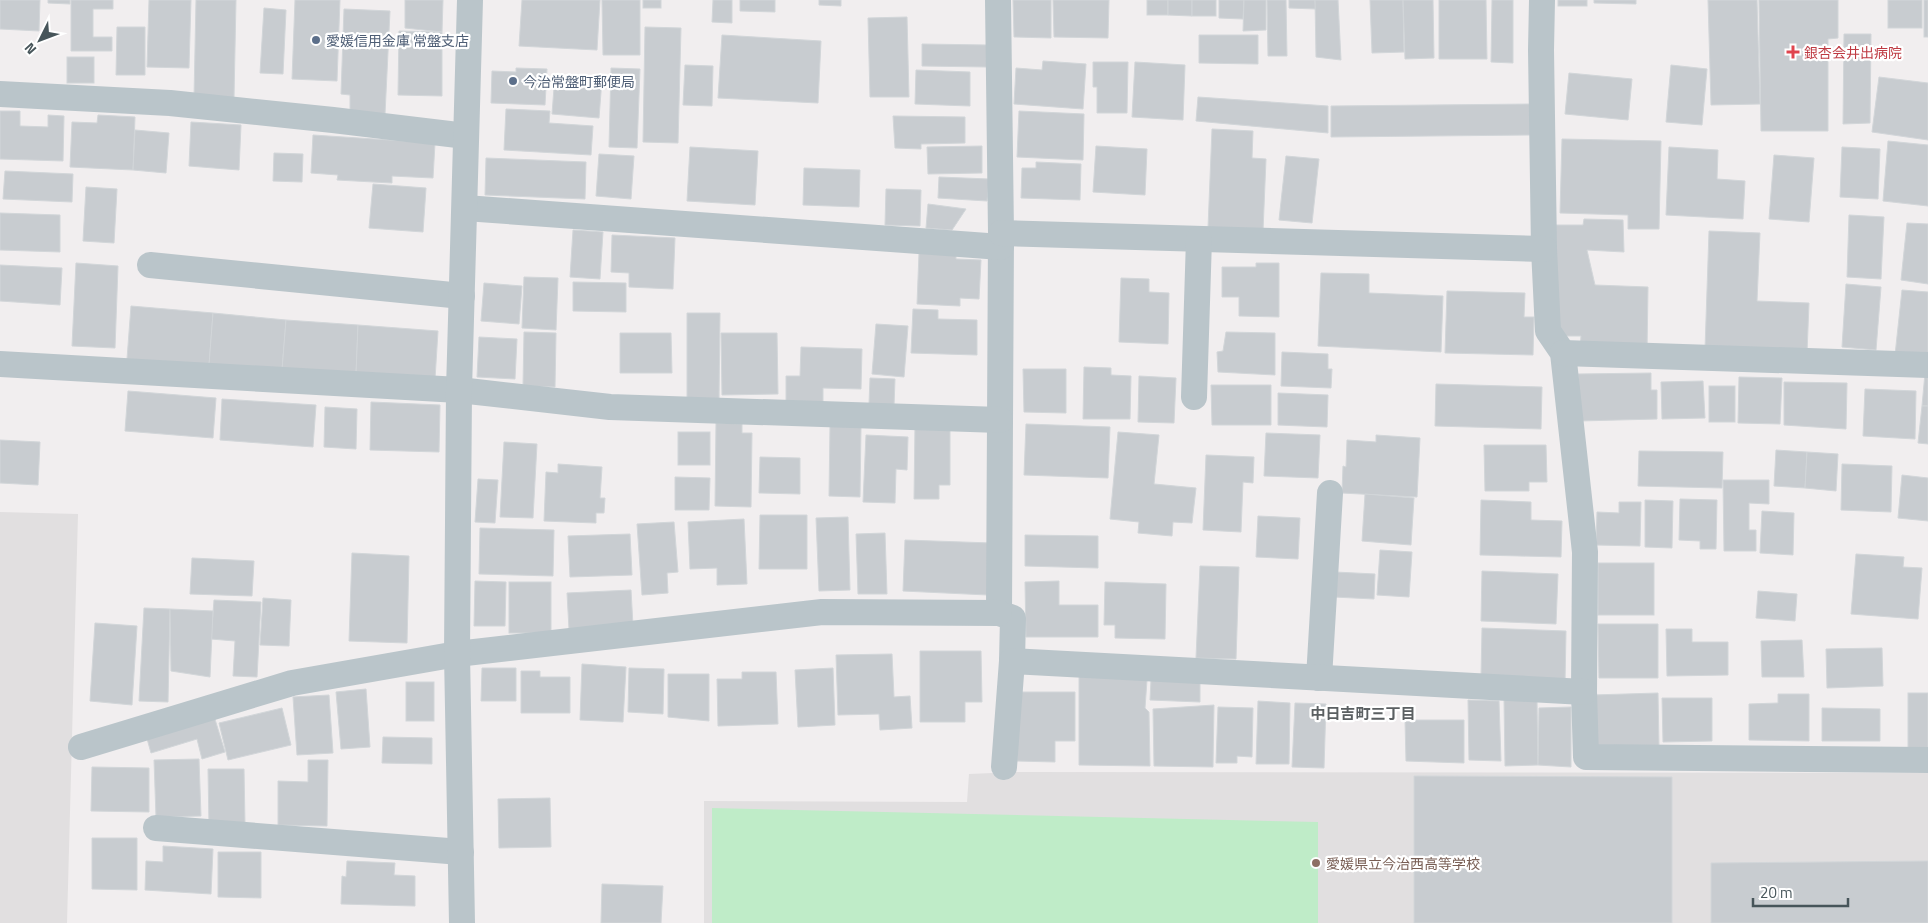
<svg xmlns="http://www.w3.org/2000/svg" width="1928" height="923" font-family="'Titillium Web','Noto Sans JP',sans-serif">
	<style>
		.education { fill: #e1dfe0 }
		.green { fill: #bfecc8 }
		.building { fill: #c8ccd0; stroke: #d2d6d9 }
		.lines { fill: none; stroke-linecap: round; stroke-linejoin: round }
		.minor { stroke: #bac5ca; stroke-width: 26 }
		.service-dot { fill: #5c6f8a; stroke: #fff; stroke-width: 2 }
		.health-dot { fill: #e0444e; stroke: #fff; stroke-width: 2 }
		.education-dot { fill: #8d6e63; stroke: #fff; stroke-width: 2 }
		.labels { text-anchor: middle; dominant-baseline: central; stroke-width: 4.5; stroke-linejoin: round; paint-order: stroke }
		.service-label { font-size: 14px; fill: #4e5e75; stroke: #fff; text-anchor: start }
		.health-label { font-size: 14px; fill: #be3a42; stroke: #fff; text-anchor: start }
		.education-label { font-size: 14px; fill: #785e54; stroke: #fff; text-anchor: start }
		.neighbourhood-label { font-size: 15px; font-weight: bold; fill: #5b6062; stroke: #fff }
	</style>
	<rect width="100%" height="100%" fill="#f1eeef"/>
	<g class="education">
		<path d="M0,512L78,514L67,923H0Z"/>
		<path d="M1016,772L1928,773V923H704V801L967,802L969,774Z"/>
	</g>
	<path class="green" d="M712,808L1318,822V923H712Z"/>
	<g class="building">
		<path d="M0,0H40L39,31L0,29Z"/>
		<path d="M48,0H70V4L48,3Z"/>
		<path d="M71,0H113V9H93V37H112V51H71Z"/>
		<path d="M149,0H191L189,68L147,67Z"/>
		<path d="M196,0H236L234,98L194,97Z"/>
		<path d="M295,0H340L337,81L292,79Z"/>
		<path d="M405,0H443L442,32L405,28Z"/>
		<path d="M522,0H600L597,50L519,46Z"/>
		<path d="M602,0H640V55H603Z"/>
		<rect x="643" y="0" width="18" height="8"/>
		<path d="M713,0H732V23L712,22Z"/>
		<path d="M740,0H775V12L740,11Z"/>
		<path d="M819,0H841V6L819,5Z"/>
		<path d="M1013,0H1051V38L1014,37Z"/>
		<path d="M1053,0H1109L1108,38L1054,37Z"/>
		<rect x="1147" y="0" width="21" height="15"/>
		<path d="M1168,0H1192V16L1168,15Z"/>
		<rect x="1192" y="0" width="24" height="16"/>
		<path d="M1219,0H1244L1243,19L1219,18Z"/>
		<path d="M1244,0H1266V30L1243,31Z"/>
		<path d="M1267,0H1286L1287,56H1268Z"/>
		<path d="M1289,0H1315L1316,9L1289,8Z"/>
		<path d="M1315,0H1338L1341,60L1316,57Z"/>
		<path d="M1370,0H1403L1404,52L1372,53Z"/>
		<path d="M1403,0H1433L1434,58L1405,59Z"/>
		<path d="M1439,0H1486L1487,59H1439Z"/>
		<path d="M1492,0H1513V63L1491,62Z"/>
		<rect x="1558" y="0" width="29" height="6"/>
		<path d="M1594,0H1636V4L1594,3Z"/>
		<path d="M1708,0H1757L1760,104L1711,105Z"/>
		<path d="M1759,0H1838V38L1828,39V131H1761Z"/>
		<rect x="1888" y="0" width="34" height="28"/>
		<rect x="1924" y="0" width="4" height="37"/>
		<path d="M264,8L286,10L283,74L260,73Z"/>
		<path d="M344,9L390,11L385,114L350,112V95L341,94Z"/>
		<path d="M907,17L909,97H870L868,18Z"/>
		<path d="M117,27H145V75H116Z"/>
		<path d="M645,27L681,28L678,143L643,142Z"/>
		<path d="M399,31L442,32V96L398,95Z"/>
		<path d="M1844,34H1871L1870,123L1843,124Z"/>
		<path d="M722,35L821,41L818,103L718,98Z"/>
		<path d="M1199,35H1258V64L1199,63Z"/>
		<path d="M922,44L987,45V67L922,66Z"/>
		<rect x="67" y="57" width="27" height="26"/>
		<path d="M1043,61L1086,64L1083,109L1014,104L1016,68L1042,70Z"/>
		<path d="M1093,62H1128L1127,113H1097V87H1093Z"/>
		<path d="M1135,62L1185,65L1183,120L1132,117Z"/>
		<path d="M685,65L713,66L712,106L683,105Z"/>
		<path d="M1671,65L1707,69L1702,125L1666,122Z"/>
		<path d="M516,68L547,69L545,105L491,103L492,71L516,72Z"/>
		<path d="M611,68L640,69L637,148L609,147Z"/>
		<path d="M916,70L970,72V106L915,104Z"/>
		<path d="M1569,73L1632,79L1628,120L1565,114Z"/>
		<path d="M555,75L602,79L599,118L552,114Z"/>
		<path d="M1879,77L1928,83V140L1872,132Z"/>
		<path d="M1198,97L1328,106V133L1196,121Z"/>
		<path d="M1532,104L1533,135L1331,137V106Z"/>
		<path d="M506,109L550,111L549,123L593,126L591,155L504,150Z"/>
		<path d="M0,111H20V126L48,127V115L64,116L63,161L0,159Z"/>
		<path d="M1019,111L1084,114L1083,160L1017,157Z"/>
		<path d="M98,115L135,117L133,170L70,167L72,122L97,123Z"/>
		<path d="M893,116L965,117V143L921,144V149L895,148Z"/>
		<path d="M191,122L241,125L239,170L189,166Z"/>
		<path d="M1212,129L1253,131L1252,158L1266,159L1263,231L1208,228Z"/>
		<path d="M135,130L169,133L166,173L133,170Z"/>
		<path d="M313,135L435,143L433,178L392,176V183L337,180L338,175L311,173Z"/>
		<path d="M1562,139L1661,141L1659,229H1628V215L1560,213Z"/>
		<path d="M1888,141L1928,145V206L1883,201Z"/>
		<path d="M982,146V173L928,174L927,147Z"/>
		<path d="M1096,146L1147,149L1145,195L1093,192Z"/>
		<path d="M690,147L758,151L755,205L687,201Z"/>
		<path d="M1669,147L1718,150L1717,179L1745,181L1743,219L1666,215Z"/>
		<path d="M1842,147L1880,149L1878,199L1840,197Z"/>
		<path d="M274,153L303,154L302,182L273,181Z"/>
		<path d="M599,154L634,156L631,199L596,196Z"/>
		<path d="M1774,155L1814,158L1809,222L1769,219Z"/>
		<path d="M1286,156L1319,159L1312,223L1279,220Z"/>
		<path d="M486,158L586,162L585,199L485,195Z"/>
		<path d="M1036,162L1081,164L1080,200L1021,198L1022,168H1036Z"/>
		<path d="M804,168L860,170L859,207L803,205Z"/>
		<path d="M5,171L73,174L72,202L3,199Z"/>
		<path d="M939,177L989,179L987,201L938,198Z"/>
		<path d="M373,184L426,188L423,232L369,228Z"/>
		<path d="M86,187L117,189L114,243L83,241Z"/>
		<path d="M886,189L921,190L920,226L885,225Z"/>
		<path d="M928,204L966,209L952,230L926,228Z"/>
		<path d="M0,213L60,215V252L0,250Z"/>
		<path d="M1849,215L1884,217L1881,279L1847,277Z"/>
		<path d="M1584,219L1623,220L1624,252L1587,250L1595,285L1648,287L1647,351L1580,349L1581,336H1558L1555,225H1583Z"/>
		<path d="M1907,223L1928,224V284L1901,280Z"/>
		<path d="M573,230L603,232L600,279L570,277Z"/>
		<path d="M1709,231L1760,233L1757,301L1809,303L1807,353L1705,349Z"/>
		<path d="M612,235L675,238L673,289L629,287V273L611,272Z"/>
		<path d="M919,253L956,255V259L981,260L979,299L960,298V306L917,304Z"/>
		<path d="M76,263L118,266L115,348L72,346Z"/>
		<path d="M1256,263H1279V317L1239,316V297H1222V267H1256Z"/>
		<path d="M0,265L62,268L60,305L0,301Z"/>
		<path d="M1321,273L1369,274V293L1443,296L1441,352L1318,346Z"/>
		<path d="M524,277L558,278L556,330L522,328Z"/>
		<path d="M1121,278L1149,279V292L1169,293L1168,344L1119,342Z"/>
		<path d="M573,282L626,283V312L573,311Z"/>
		<path d="M484,283L522,286L519,324L481,321Z"/>
		<path d="M1846,284L1881,287L1876,350L1842,347Z"/>
		<path d="M1902,290L1928,292V358L1895,355Z"/>
		<path d="M1447,291L1525,293L1524,317H1534L1533,355L1445,353Z"/>
		<path d="M131,306L213,313L209,365L127,359Z"/>
		<path d="M913,309L938,310V319L977,320V355L911,353Z"/>
		<path d="M213,313L286,320L282,370L209,365Z"/>
		<path d="M687,313H720L719,399H687Z"/>
		<path d="M286,320L358,325L356,374L282,370Z"/>
		<path d="M876,324L908,326L904,377L872,374Z"/>
		<path d="M358,325L438,331L435,379L356,374Z"/>
		<path d="M524,332L556,333L555,387L523,386Z"/>
		<path d="M1226,332L1275,333V375L1218,372L1217,352L1223,351Z"/>
		<path d="M620,333H671L672,373H620Z"/>
		<path d="M721,333H777L778,394L722,395Z"/>
		<path d="M479,337L517,339L515,379L477,377Z"/>
		<path d="M801,347L862,349L861,389L823,388V403L786,402V376H800Z"/>
		<path d="M1282,352L1328,354V369H1332L1331,388L1281,386Z"/>
		<path d="M1084,367L1111,368V375L1131,376L1130,419H1083Z"/>
		<path d="M1023,369H1066V413L1024,412Z"/>
		<path d="M1651,373V390H1657V419L1579,421L1578,374Z"/>
		<path d="M1925,373H1928V406H1922Z"/>
		<path d="M1139,376L1176,378L1174,423L1138,422Z"/>
		<path d="M1739,377L1782,378L1780,424L1738,423Z"/>
		<path d="M870,378L895,379L894,406L869,404Z"/>
		<path d="M1703,381L1705,418L1662,419L1661,382Z"/>
		<path d="M1784,382L1847,383L1846,429L1784,425Z"/>
		<path d="M1436,384L1542,387L1541,429L1435,426Z"/>
		<path d="M1211,385H1271V425H1212Z"/>
		<rect x="1709" y="386" width="26" height="36"/>
		<path d="M1865,389L1916,391L1915,439L1863,436Z"/>
		<path d="M128,391L216,398L213,438L125,431Z"/>
		<path d="M1278,393L1328,395L1327,427L1278,425Z"/>
		<path d="M222,399L316,405L313,447L220,440Z"/>
		<path d="M371,402L440,405L439,452L370,450Z"/>
		<path d="M1922,406H1928V444L1918,443Z"/>
		<path d="M325,407L357,409L356,449L324,447Z"/>
		<path d="M716,423L742,424V433H752L751,507L715,506Z"/>
		<path d="M1026,424L1110,427L1108,478L1024,475Z"/>
		<path d="M915,425H950V485H939V499H914Z"/>
		<path d="M830,426L861,427L860,497L829,496Z"/>
		<rect x="678" y="432" width="32" height="33"/>
		<path d="M1118,432L1159,435L1154,484L1196,488L1192,523L1173,522L1172,536L1138,533L1139,522L1110,519Z"/>
		<path d="M1266,433L1320,435L1318,478L1264,476Z"/>
		<path d="M866,435L908,437L907,470L896,469L895,503L863,502Z"/>
		<path d="M1376,435L1420,438L1417,497L1342,493L1343,466L1346,467L1347,440L1376,442Z"/>
		<path d="M0,440L40,442L38,485L0,483Z"/>
		<path d="M504,442L537,444L533,518L500,517Z"/>
		<path d="M1484,445H1546L1547,482H1529V491H1485Z"/>
		<path d="M1776,450L1807,452L1805,488L1774,486Z"/>
		<path d="M1639,451L1723,452L1722,488L1638,486Z"/>
		<path d="M1807,452L1838,454L1836,491L1805,488Z"/>
		<path d="M1206,455L1254,457L1253,483L1243,482L1241,532L1203,530Z"/>
		<path d="M760,457L800,458V494L759,493Z"/>
		<path d="M558,464L602,467L600,498H605L604,513H596V523L544,521L546,472L558,473Z"/>
		<path d="M1842,464L1892,466L1891,512L1841,510Z"/>
		<path d="M1902,475L1928,478V521L1898,518Z"/>
		<path d="M675,477L710,478L709,510H675Z"/>
		<path d="M478,479L498,480L495,523L475,522Z"/>
		<path d="M1723,480H1769V504L1749,503V530H1756V551H1724Z"/>
		<path d="M1365,494L1414,498L1411,545L1362,541Z"/>
		<path d="M1680,499L1717,500L1716,549H1700V541L1679,540Z"/>
		<path d="M1481,500L1531,502V520L1562,521L1561,557L1480,555Z"/>
		<path d="M1645,500L1673,501L1672,548L1645,547Z"/>
		<path d="M1619,502H1641L1640,546L1596,545L1597,512L1619,513Z"/>
		<path d="M1762,511L1794,513L1793,555L1760,553Z"/>
		<path d="M760,515H807V569H759Z"/>
		<path d="M1258,516L1300,518L1298,559L1256,557Z"/>
		<path d="M848,517L850,590L819,591L816,518Z"/>
		<path d="M744,519L747,584L717,585V568L690,569L688,522Z"/>
		<path d="M674,522L678,572L667,573L668,593L642,595L637,524Z"/>
		<path d="M480,528L554,530L553,576L479,574Z"/>
		<path d="M885,533L887,594H858L856,534Z"/>
		<path d="M630,534L632,575L570,577L568,536Z"/>
		<path d="M1025,535L1098,536V568L1025,566Z"/>
		<path d="M905,540L991,543L988,595L903,591Z"/>
		<path d="M1380,550L1412,552L1409,597L1377,595Z"/>
		<path d="M352,553L409,556L407,643L349,641Z"/>
		<path d="M1856,554L1904,557L1903,567L1922,568L1918,619L1851,614Z"/>
		<path d="M192,558L254,561L252,596L190,594Z"/>
		<rect x="1598" y="563" width="56" height="52"/>
		<path d="M1200,566L1239,567L1236,659L1196,658Z"/>
		<path d="M1482,571L1558,574L1556,624L1481,621Z"/>
		<path d="M1335,572L1375,574L1374,599L1334,597Z"/>
		<path d="M475,581L506,582L505,626H474Z"/>
		<path d="M1059,581V605H1098V637H1026L1025,582Z"/>
		<rect x="509" y="582" width="42" height="51"/>
		<path d="M1105,582L1166,584L1165,639L1115,638V625H1104Z"/>
		<path d="M631,590L633,626L569,629L567,593Z"/>
		<path d="M1758,591L1797,594L1795,621L1756,618Z"/>
		<path d="M263,598L291,600L289,646L260,645Z"/>
		<path d="M214,600L261,602L257,677L233,676L235,641L211,639Z"/>
		<path d="M144,608L170,609L168,702L139,701Z"/>
		<path d="M170,609L213,611L210,677L171,671Z"/>
		<path d="M95,623L137,626L132,705L90,701Z"/>
		<path d="M1598,624H1658V678H1599Z"/>
		<path d="M1482,628L1566,631L1565,683L1481,678Z"/>
		<path d="M1666,629H1692V642H1728V675L1667,676Z"/>
		<path d="M1802,640L1804,677H1762L1761,641Z"/>
		<path d="M1882,648L1883,686L1827,688L1826,649Z"/>
		<path d="M920,651H981L982,702H965V722H920Z"/>
		<path d="M892,654L894,697L910,696L912,728L880,730L879,714L838,715L836,655Z"/>
		<path d="M582,664L626,667L623,722L580,720Z"/>
		<path d="M482,668H516V701H481Z"/>
		<path d="M629,668L664,669L663,714L628,712Z"/>
		<path d="M833,668L835,725L798,727L795,670Z"/>
		<path d="M521,671H540V677H570V713H521Z"/>
		<path d="M742,672H776L778,724L718,726L717,679H742Z"/>
		<path d="M668,674H709V721L668,717Z"/>
		<path d="M1079,676L1147,680L1145,708L1149,712L1150,766L1079,765Z"/>
		<path d="M1151,680L1200,681V702L1150,700Z"/>
		<rect x="406" y="682" width="28" height="39"/>
		<path d="M366,689L370,747L341,749L336,692Z"/>
		<path d="M1018,692H1075V741H1055V762L1017,761Z"/>
		<path d="M1658,693L1659,747L1594,748L1593,695Z"/>
		<rect x="1908" y="693" width="20" height="55"/>
		<path d="M1778,694H1809V741L1749,740V704L1778,703Z"/>
		<path d="M329,695L333,753L297,755L293,697Z"/>
		<path d="M1662,698H1712V741L1663,742Z"/>
		<path d="M1468,700L1499,701L1501,761L1469,760Z"/>
		<path d="M1504,700H1537L1538,765L1505,766Z"/>
		<path d="M1258,701L1290,703L1289,764H1256Z"/>
		<path d="M1295,703L1326,704L1324,768L1292,767Z"/>
		<path d="M1214,705L1213,767L1154,766L1153,709Z"/>
		<path d="M1218,707L1253,708L1252,757L1237,756V763H1216Z"/>
		<path d="M1571,707V767L1538,765L1539,708Z"/>
		<path d="M282,708L291,745L228,760L219,723Z"/>
		<path d="M1822,708L1880,709V741H1822Z"/>
		<path d="M214,716L225,752L202,759L197,739L151,753L146,735Z"/>
		<path d="M1405,720H1464V763L1406,761Z"/>
		<path d="M383,737L432,738V764L382,763Z"/>
		<path d="M199,759L201,816L156,817L154,760Z"/>
		<path d="M308,760H328L327,826L278,825V781L308,782Z"/>
		<path d="M92,767L149,768V812L91,811Z"/>
		<path d="M208,769H244L245,825L209,826Z"/>
		<path d="M1414,776L1672,777V923H1414Z"/>
		<path d="M550,798L551,847L499,848L498,799Z"/>
		<path d="M92,838H137V890L92,889Z"/>
		<path d="M163,846L213,849L211,894L145,890L146,861L163,862Z"/>
		<path d="M218,852H261V898L218,897Z"/>
		<path d="M347,861L395,863L394,875L415,876V906L341,904L342,876L346,877Z"/>
		<path d="M1928,861V923H1711V863Z"/>
		<path d="M602,884L663,886L661,923H601Z"/>
	</g>
	<g class="lines">
		<g class="minor">
			<path d="M998,0L1001,233L999,613L1013,618L1012,661"/>
			<path d="M1542,0L1541,50L1544,249L1548,331L1563,353L1585,552L1584,692L1586,757L1928,760"/>
			<path d="M0,94L170,103L333,120L466,136"/>
			<path d="M465,208L1001,247"/>
			<path d="M1001,233L1544,249"/>
			<path d="M150,265L462,296"/>
			<path d="M1563,353L1928,365"/>
			<path d="M0,364L459,390L610,407L1000,420"/>
			<path d="M1194,397L1199,239"/>
			<path d="M1319,678L1330,493"/>
			<path d="M81,747L292,683L457,654L822,612L999,613"/>
			<path d="M1004,767L1012,661L1584,692"/>
			<path d="M156,828L461,852"/>
			<path d="M462,923L457,654L459,390L470,0"/>
		</g>
	</g>
	<g class="service-dot">
		<circle cx="316" cy="40" r="5"/>
		<circle cx="513" cy="81" r="5"/>
	</g>
	<path class="health-dot" d="M1790.5 44.5h5v5h5v5h-5v5h-5v-5h-5v-5h5z"/>
	<circle class="education-dot" cx="1316" cy="863" r="5"/>
	<g class="labels">
		<g class="service-label">
			<text x="326" y="40">愛媛信用金庫 常盤支店</text>
			<text x="523" y="81">今治常盤町郵便局</text>
		</g>
		<g class="health-label">
			<text x="1804" y="52">銀杏会井出病院</text>
		</g>
		<g class="education-label">
			<text x="1326" y="863">愛媛県立今治西高等学校</text>
		</g>
		<g class="neighbourhood-label">
			<text x="1363" y="713">中日吉町三丁目</text>
		</g>
	</g>
	<g transform="translate(40 40) rotate(228)" stroke="#ffffff" stroke-width="4" paint-order="stroke">
	<path d="M0-4L9 19L0 12L-9 19Z" fill="#47555a"/>
	<text y="-8" font-size="14" font-weight="bold" text-anchor="middle" fill="#47555a">N</text>
	</g>
	<path d="M1753 898v8h95v-8" fill="none" stroke="#47555a" stroke-width="2.5"/>
	<text x="1760" y="898" font-size="15" fill="#47555a" stroke="#ffffff" stroke-width="4" paint-order="stroke">20 m</text>
</svg>
